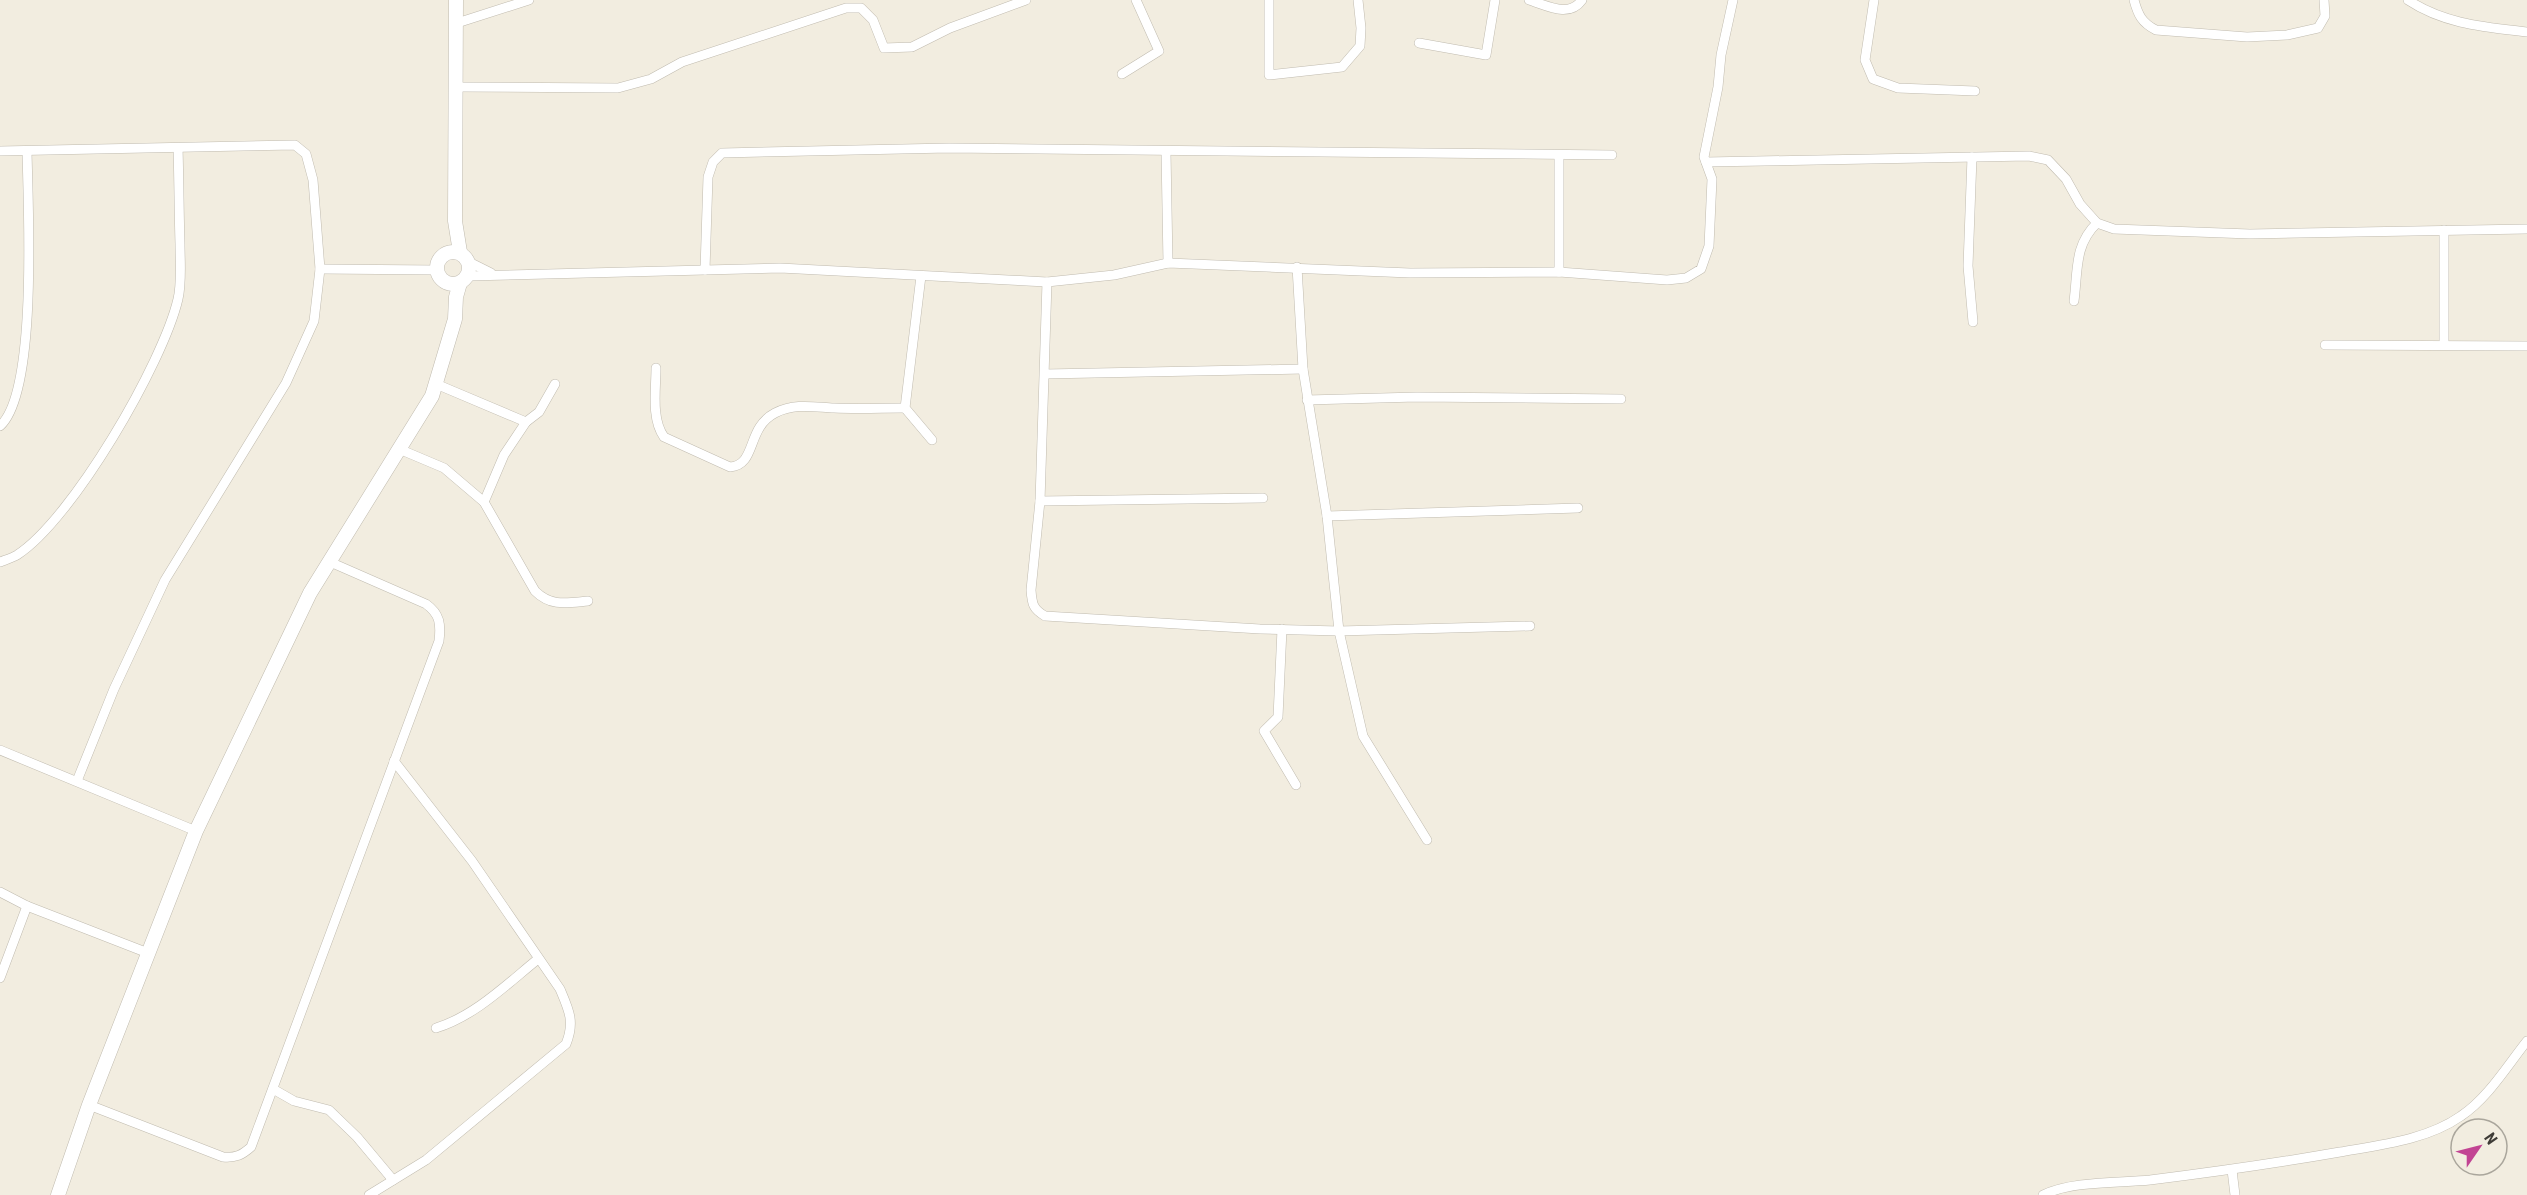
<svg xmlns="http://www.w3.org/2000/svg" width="2527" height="1195" font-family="'Roboto Condensed',sans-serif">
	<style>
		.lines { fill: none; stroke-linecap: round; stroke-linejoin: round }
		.street-casing { stroke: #c0bbaf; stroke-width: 10 }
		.secondary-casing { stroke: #c0bbaf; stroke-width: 15 }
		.street { stroke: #fff; stroke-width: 9 }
		.secondary { stroke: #fff; stroke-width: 14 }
	</style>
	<rect width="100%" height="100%" fill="#f2ede0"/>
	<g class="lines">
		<g class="street-casing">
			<g id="street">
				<path d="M1269,0V75L1342,67L1360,46L1361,28L1358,0"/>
				<path d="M1529,0C1548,6 1569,18 1582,0"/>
				<path d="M1874,0L1865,60L1873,79L1898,88L1975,91"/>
				<path d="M2134,0C2138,15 2142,23 2156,30L2247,37L2287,35L2318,28L2325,16L2324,0"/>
				<path d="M2408,0C2444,24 2485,27 2527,32"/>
				<path d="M457,23L529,0"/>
				<path d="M1419,43L1486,55L1495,0"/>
				<path d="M1122,74L1159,51L1136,0"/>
				<path d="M455,87L618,88L651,79L682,62L846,8H861L873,20L884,48L912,47L950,28L1026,0"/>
				<path d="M0,151L295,145L306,154L313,180L320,269L314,321L286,383L165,580L114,689L77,781"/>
				<path d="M1166,152L1168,263"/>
				<path d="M1972,157L1968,266L1973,322"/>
				<path d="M1706,162L2029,156L2048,160L2066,179L2080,204L2097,223L2114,229L2250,234L2527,229"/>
				<path d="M469,262L491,273"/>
				<path d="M1297,267L1303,369L1327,516L1339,631L1363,736L1427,840"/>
				<path d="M320,269L437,270"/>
				<path d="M705,270L708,177L713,162L722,153L949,148L1612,155"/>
				<path d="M1559,272V156"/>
				<path d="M468,276L780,268L1047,282L1114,275L1168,263L1410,273L1559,272L1667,280L1686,278L1701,269L1709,246L1712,179L1704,157L1718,87L1721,55L1733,0"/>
				<path d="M921,276L905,408L932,440"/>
				<path d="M1047,282L1040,501L1031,590C1032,604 1033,609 1045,616L1260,629L1339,631L1530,626"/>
				<path d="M2074,301C2078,271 2074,245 2097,223"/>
				<path d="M2325,345L2527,346"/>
				<path d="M2444,345V230"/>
				<path d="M656,368C656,389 651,419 664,437L730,467C757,465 746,428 775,413C795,403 813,407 834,408C858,409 882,408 905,408"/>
				<path d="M1045,374L1303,369"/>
				<path d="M436,384L526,422"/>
				<path d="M1307,400L1417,397L1621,399"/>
				<path d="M0,426C38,392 28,206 27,151"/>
				<path d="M399,449L444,468L484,502L535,591C551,607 567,603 588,601"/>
				<path d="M1040,501L1263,498"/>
				<path d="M484,502L504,455L526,422L539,412L555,384"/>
				<path d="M1327,516L1578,508"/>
				<path d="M0,562C5,560 12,558 17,555C72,520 163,363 178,299C182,282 180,262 180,244C179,212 179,180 178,148"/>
				<path d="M1282,629L1278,717L1264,731L1296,785"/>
				<path d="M0,750L196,831"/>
				<path d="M0,892L27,906L148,953"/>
				<path d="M0,978L27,906"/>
				<path d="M436,1028C475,1016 507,984 538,959"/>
				<path d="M273,1089L294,1101L329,1110L357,1137L393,1180"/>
				<path d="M89,1105L223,1157C236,1158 242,1155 251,1147L439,641C441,624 440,614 426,604L330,562"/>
				<path d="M2232,1170L2235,1195"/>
				<path d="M369,1195L426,1160L566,1044C575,1022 569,1010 560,989L472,861L394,761"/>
				<path d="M2043,1195C2071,1181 2118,1183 2150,1180C2214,1172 2277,1163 2340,1152C2380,1145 2427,1140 2461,1116C2488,1098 2507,1066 2527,1041"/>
			</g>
		</g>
		<g class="secondary-casing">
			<g id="secondary">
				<path d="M456,0L455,221L460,252"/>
				<circle cx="453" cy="268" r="16"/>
				<path d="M58,1195L89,1105L196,831L310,593L432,396L455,319L456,297L460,283"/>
			</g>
		</g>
		<use href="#street" class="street"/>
		<use href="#secondary" class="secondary"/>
	</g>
	<g transform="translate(2479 1147) rotate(55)"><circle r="28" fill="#f2ede0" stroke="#aaa69c" stroke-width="1.5"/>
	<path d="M0-4.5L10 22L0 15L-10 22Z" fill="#c24493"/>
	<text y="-9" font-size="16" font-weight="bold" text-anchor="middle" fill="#3f3c37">N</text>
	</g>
</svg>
